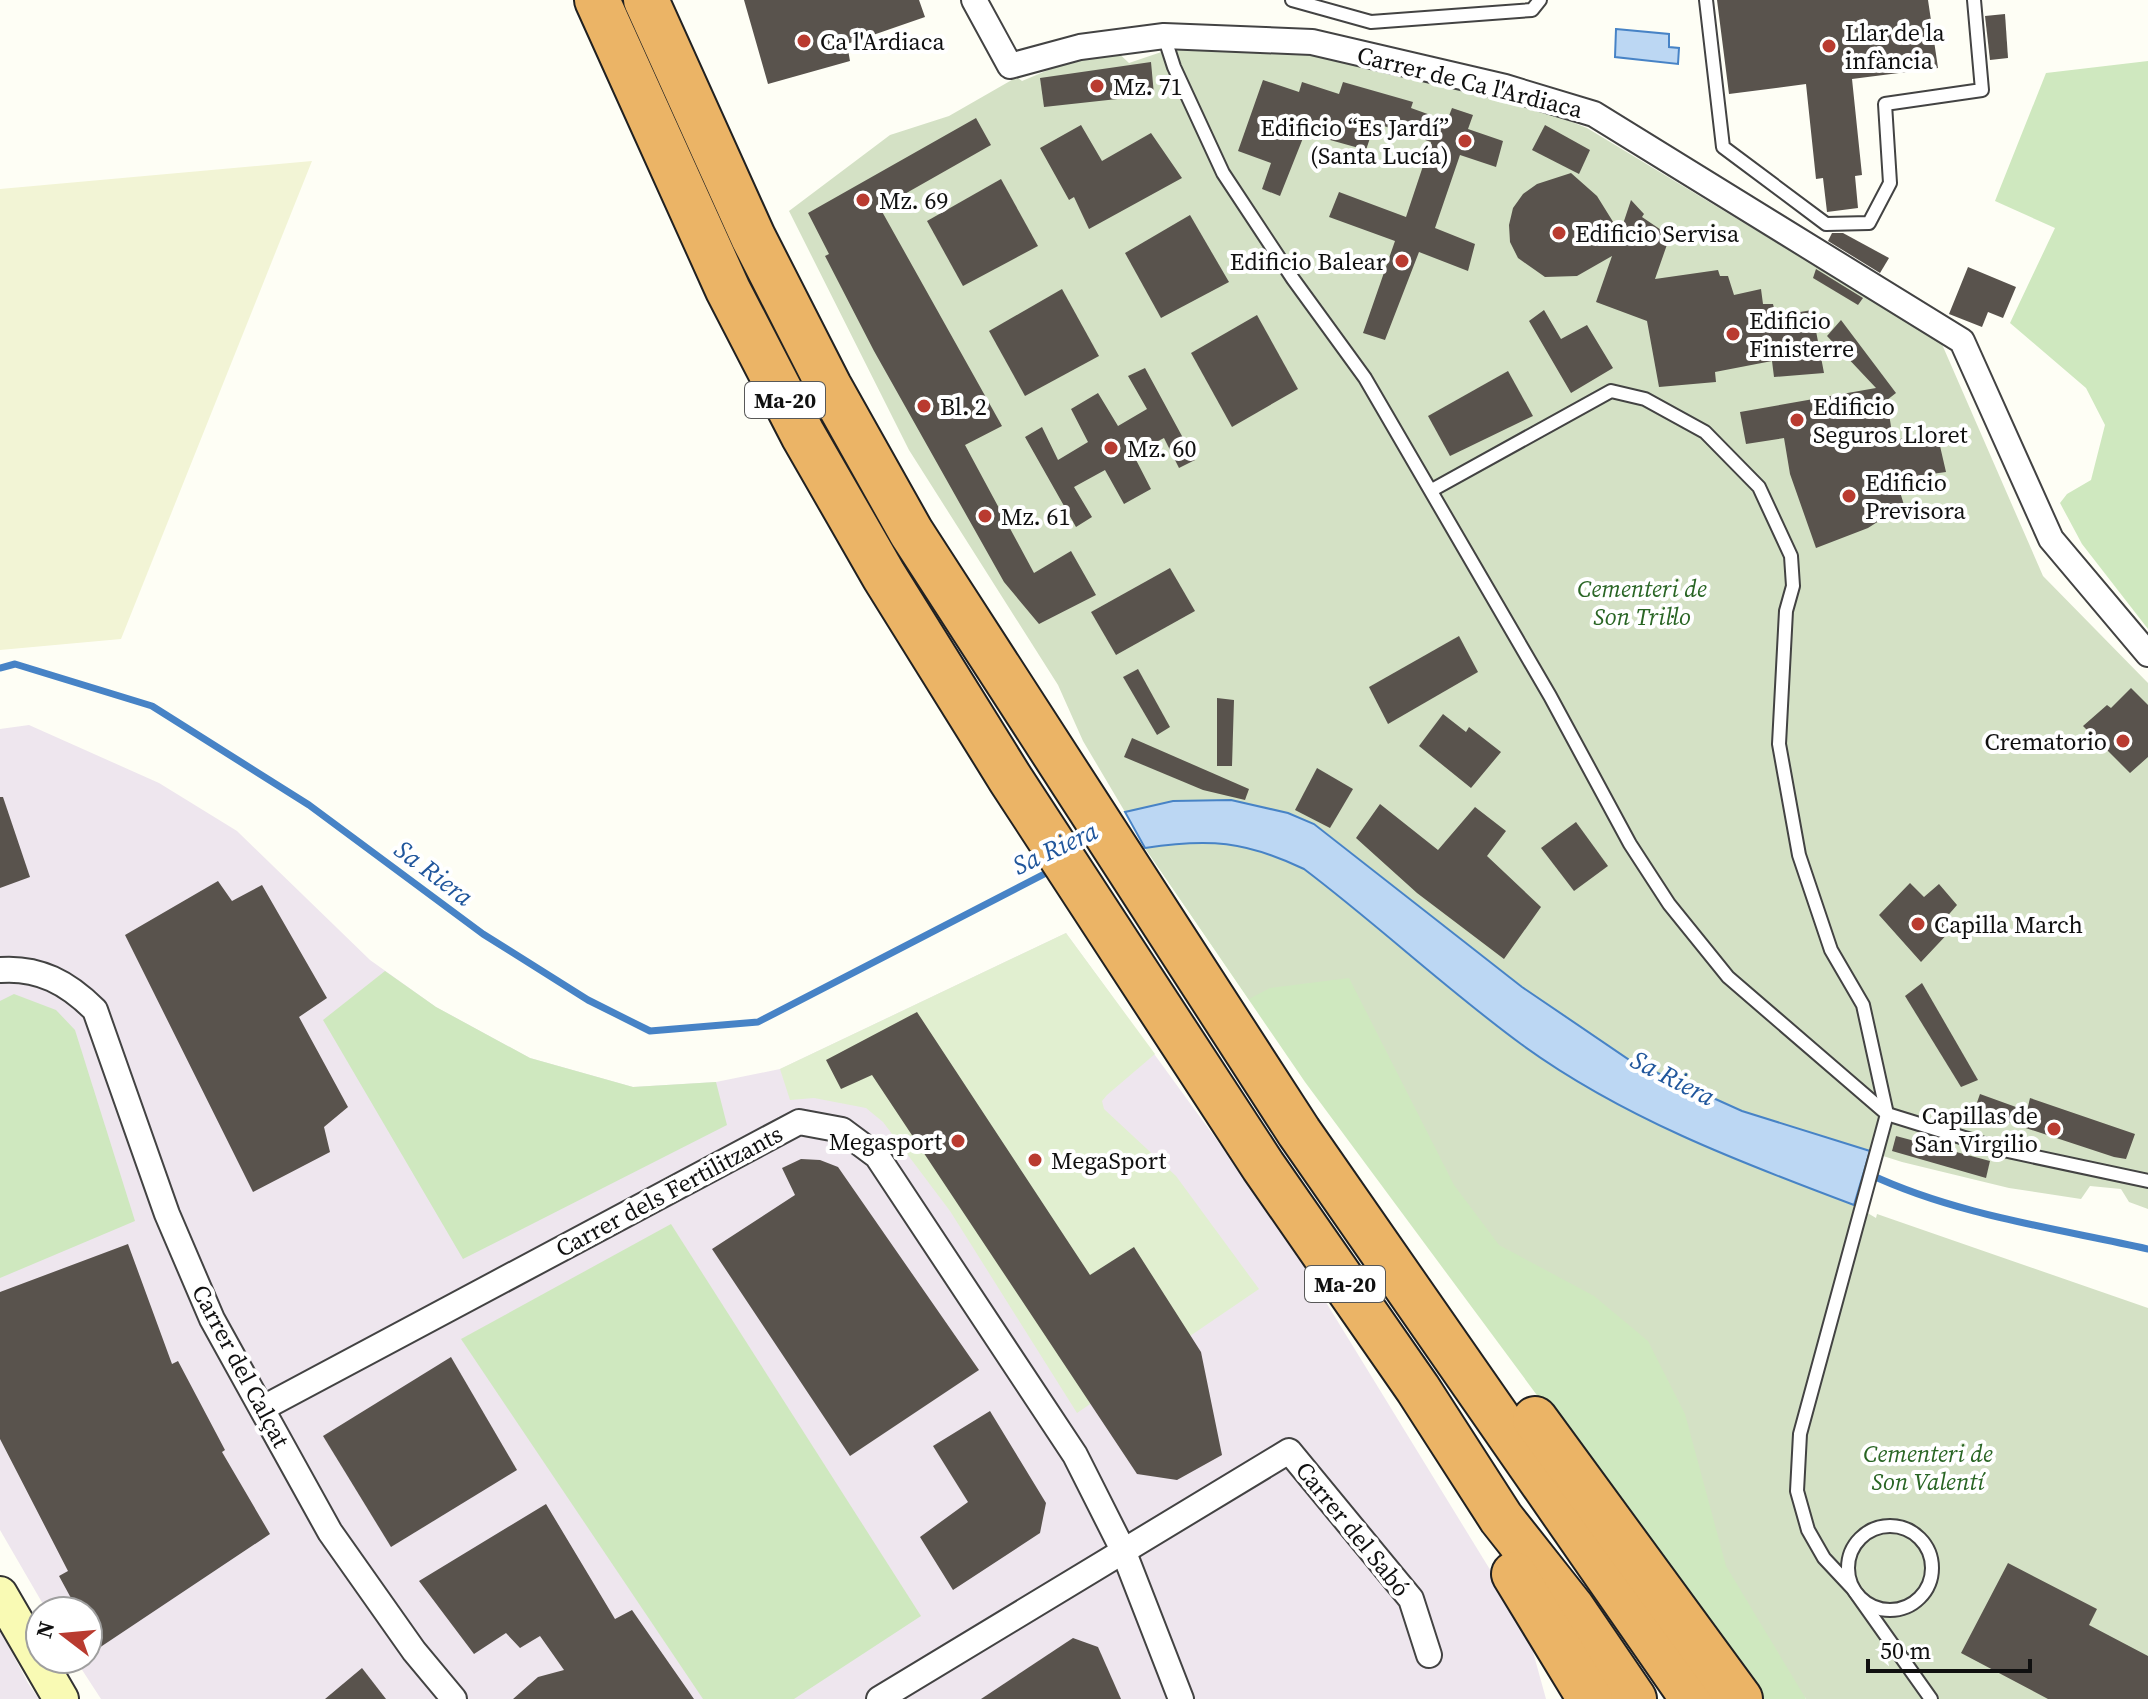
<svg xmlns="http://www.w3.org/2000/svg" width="2148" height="1699" font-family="'Source Serif 4',serif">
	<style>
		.industrial { fill: #eee6ee }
		.farmland { fill: #f2f4d5 }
		.green { fill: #cfe8bf }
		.cemetery { fill: #d4e1c5 }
		.pitch { fill: #e1efd0 }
		.water { fill: #bcd7f3; stroke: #4783c6; stroke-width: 2 }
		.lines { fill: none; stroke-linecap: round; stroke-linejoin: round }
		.stream { stroke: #4783c6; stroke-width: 7 }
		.building { fill: #59534d }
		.lane-casing { stroke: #434343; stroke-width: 16 }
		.street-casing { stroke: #434343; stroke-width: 28 }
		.secondary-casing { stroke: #323232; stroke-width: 38 }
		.highway-casing { stroke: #212121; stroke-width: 48 }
		.lane { stroke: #fff; stroke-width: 12 }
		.street { stroke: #fff; stroke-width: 24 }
		.secondary { stroke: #f9fab4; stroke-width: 34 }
		.highway { stroke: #ebb466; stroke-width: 44 }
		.poi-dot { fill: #b93b30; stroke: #fff; stroke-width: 3 }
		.labels { text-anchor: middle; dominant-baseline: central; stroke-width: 8; stroke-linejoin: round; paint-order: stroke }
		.shield { fill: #fff; stroke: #585858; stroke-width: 2 }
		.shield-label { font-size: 22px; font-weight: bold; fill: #101010 }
		.poi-label { font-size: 24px; fill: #101010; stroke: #fff; text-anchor: start }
		.street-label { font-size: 24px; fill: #101010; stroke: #fff }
		.park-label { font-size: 24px; font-style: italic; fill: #296524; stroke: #fff }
		.water-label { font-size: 26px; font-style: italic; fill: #20569c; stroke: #fff }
	</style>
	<rect width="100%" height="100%" fill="#fefef5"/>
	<g class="industrial">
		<path d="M29,725L159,783L237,831L370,960L436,1007L530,1058L633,1087L716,1082L780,1069L1066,933L1278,1224L1527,1630L1546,1699H101L75,1659H88V1611H47L0,1530V729Z"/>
		<path d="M0,1630L28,1683L39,1699H0Z"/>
	</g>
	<path class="farmland" d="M312,161L121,639L0,650V189Z"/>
	<g class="green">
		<path d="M2148,61V629L2082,544L2060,503L2067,494L2091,480L2105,425L2086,388L2010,323L2055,228L1995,201L2046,73Z"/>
		<path d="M1145,848L1406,952L1463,1000L1564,1072L1806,1699H1762L1305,1082Z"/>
		<path d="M385,971L436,1007L530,1058L633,1087L716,1082L727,1125L463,1259L323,1020Z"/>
		<path d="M14,994L56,1010L75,1030L135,1221L0,1278V1001Z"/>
		<path d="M671,1224L921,1616L794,1699H703L461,1339Z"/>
	</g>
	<g class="cemetery">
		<path d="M1179,46L1309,51L1403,71L1534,107L1587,128L1941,342L2043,576L2148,683V1209L2129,1202L2121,1189L2090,1186L2081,1199L2009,1188L1902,1162L1742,1111L1631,1061L1522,987L1315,824C1250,798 1192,796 1125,812L1083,741L1058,685L909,450L789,211L890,135L949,116L1017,77L1022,81L1084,55L1113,48L1129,63Z"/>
		<path d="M1212,841L1270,853L1304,869C1379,924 1446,989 1521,1044C1621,1117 1739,1160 1854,1205L1876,1218L1877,1214L2148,1308V1699H1806L1726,1566L1685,1414L1648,1341L1594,1296L1499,1245L1454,1185L1349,978L1270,988L1249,999L1145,848L1175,842Z"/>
	</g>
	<path class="pitch" d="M1066,933L1155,1054L1107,1095L1102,1101L1104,1109L1176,1176L1259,1289L1077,1413L950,1211L883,1122L866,1108L814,1098L790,1100L780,1069Z"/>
	<g class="water">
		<path d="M1616,29L1669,34V47L1679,48L1678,64L1615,57Z"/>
		<path d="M1231,800L1288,813L1314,824L1522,987L1631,1061L1742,1111L1870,1151L1854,1205C1739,1162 1621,1117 1521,1044C1446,989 1378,925 1304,869C1245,841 1209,838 1145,848L1125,812L1173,801Z"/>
	</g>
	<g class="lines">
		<g class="stream">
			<path d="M0,668L15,664L152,706L309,805L483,934L588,1000L650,1031L758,1022L1052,870"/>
			<path d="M1869,1174C1956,1215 2055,1228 2148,1249"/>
		</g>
	</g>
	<g class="building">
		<path d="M744,0H919L925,17L847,44L850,61L768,84Z"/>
		<path d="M1717,0H1928L1938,68L1852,79L1862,175L1855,176L1858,208L1827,212L1823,178L1816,179L1806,84L1729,94Z"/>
		<path d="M2005,14L2008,58L1990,60L1985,16Z"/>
		<path d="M1151,62L1154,95L1044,107L1040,78Z"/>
		<path d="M1263,80L1299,92L1302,82L1339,94L1343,82L1413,102L1411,108L1447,121L1452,108L1473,115L1468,129L1503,141L1496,167L1460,155L1435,228L1475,244L1468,271L1419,252L1385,340L1363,333L1395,241L1329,217L1339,192L1406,217L1431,142L1375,123L1366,150L1305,133L1280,196L1262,189L1271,163L1238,151Z"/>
		<path d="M976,118L991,145L880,208L1002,426L965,445L1034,573L1071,551L1096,595L1039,624L1004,582L874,351L825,256L829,254L808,213Z"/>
		<path d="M1081,125L1102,161L1151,133L1182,178L1089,229L1074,197L1069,200L1040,148Z"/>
		<path d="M1545,125L1590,150L1579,174L1532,150Z"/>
		<path d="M1571,173L1597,196L1620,233L1631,200L1644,214L1642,217L1670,236L1655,279L1718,270L1720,276H1728L1734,295L1761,289L1763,304H1773L1776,316L1812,310L1824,373L1774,377L1772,361L1715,372L1716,382L1659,387L1647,321L1596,302L1612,256L1577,276L1545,277L1518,258L1510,242L1509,225L1513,208L1523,194L1537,184Z"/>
		<path d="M1001,179L1038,246L963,286L927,221Z"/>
		<path d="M1190,215L1229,282L1161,318L1125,253Z"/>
		<path d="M1832,233H1843L1889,258L1880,273L1828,241Z"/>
		<path d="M1968,267L2016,287L2003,318L1988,312L1982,327L1949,314Z"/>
		<path d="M1816,269L1863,298L1858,305L1813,278Z"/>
		<path d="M1062,289L1099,356L1025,396L989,331Z"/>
		<path d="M1544,310L1561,339L1587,325L1613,368L1571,393L1529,321Z"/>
		<path d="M1257,315L1298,389L1232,427L1191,353Z"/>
		<path d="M1841,320L1896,393L1887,400L1893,440L1937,433L1946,472L1896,479L1904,505L1868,528L1816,548L1790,474L1784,438L1746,444L1740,412L1876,388L1827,336Z"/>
		<path d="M1145,368L1195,460L1179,468L1164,438L1133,454L1151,489L1124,504L1105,470L1074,487L1092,517L1076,527L1025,437L1042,427L1058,460L1088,442L1071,409L1098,393L1118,426L1147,409L1128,376Z"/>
		<path d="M1508,371L1533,416L1450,456L1428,416Z"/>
		<path d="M1170,568L1195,611L1116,655L1091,612Z"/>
		<path d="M1459,636L1478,672L1388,724L1369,687Z"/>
		<path d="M1138,669L1170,727L1157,735L1123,677Z"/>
		<path d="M2131,688L2148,705V757L2130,773L2083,726L2107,705L2111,708Z"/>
		<path d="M1217,698L1234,700L1232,766H1217Z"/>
		<path d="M1443,714L1466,732L1469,727L1501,752L1471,788L1419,746Z"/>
		<path d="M1132,738L1249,789L1245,800L1203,790L1124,757Z"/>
		<path d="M1317,768L1353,789L1330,828L1295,810Z"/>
		<path d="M0,797H3L30,877L0,888Z"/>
		<path d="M1380,804L1438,850L1475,807L1506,831L1487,856L1541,907L1504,959L1417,893L1356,838Z"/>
		<path d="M1576,822L1608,866L1574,891L1541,848Z"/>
		<path d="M218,881L232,901L262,885L327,998L299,1017L348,1107L324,1127L330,1152L253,1192L125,935Z"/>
		<path d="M1910,883L1924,897L1939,884L1957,905L1944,920L1953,928L1921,962L1879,915Z"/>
		<path d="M1922,983L1978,1080L1961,1087L1905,996Z"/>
		<path d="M917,1012L1090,1275L1134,1247L1201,1352L1222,1455L1177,1480L1137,1474L872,1075L841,1089L826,1060Z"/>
		<path d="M1980,1094L2027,1111L2030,1098L2135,1134L2126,1159L2114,1157L1974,1111Z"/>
		<path d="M1896,1136L1990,1161L1986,1178L1892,1151Z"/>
		<path d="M801,1159L820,1160L838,1167L979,1370L850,1456L712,1249L795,1195L782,1168Z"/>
		<path d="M128,1244L172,1364L178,1361L225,1450L222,1452L270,1534L99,1648L88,1628V1611H78L59,1576L68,1571L0,1439V1292Z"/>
		<path d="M451,1357L517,1470L391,1547L323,1436Z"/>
		<path d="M990,1411L1046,1503L1040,1533L953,1590L920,1537L968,1502L933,1446Z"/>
		<path d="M546,1504L615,1619L632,1610L694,1699H513L538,1677L564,1670L540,1636L520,1648L506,1633L474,1654L419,1581Z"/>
		<path d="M2008,1563L2097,1609L2089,1625L2148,1656V1699H2048L1961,1653Z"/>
		<path d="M1073,1638L1098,1647L1121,1699H981Z"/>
		<path d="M362,1668L386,1699H325Z"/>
	</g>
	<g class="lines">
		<g class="lane-casing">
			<g id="lane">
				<path d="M1292,0L1371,22L1532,10L1540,0"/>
				<path d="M1706,0L1723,147L1826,224L1869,223L1890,183L1885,104L1982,90L1974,0"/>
				<path d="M1164,36L1174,67L1223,173L1293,279L1365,378L1550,696L1630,844L1669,904L1728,977L1887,1114L2003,1150L2148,1181"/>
				<path d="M1432,490L1611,391L1645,399L1705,432L1759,487L1791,556L1793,586L1786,611L1779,744L1799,855L1831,950L1863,1005L1887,1114L1800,1434L1797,1491L1808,1530L1824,1558L1853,1589L1931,1699"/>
				<circle cx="1890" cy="1568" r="42"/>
			</g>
		</g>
		<g class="street-casing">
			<g id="street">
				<path d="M974,0L1010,66L1080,47L1164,36L1312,42L1505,87L1594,114L1962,341L2051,539L2148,654"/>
				<path d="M0,970C39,967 68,983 95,1010L167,1214L212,1319L330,1532L414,1651L454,1699"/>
				<path d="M263,1408L799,1122L842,1130L877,1156L1075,1455L1123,1550L1181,1699"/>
				<path d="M879,1699L1289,1451L1411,1599L1429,1655"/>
			</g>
		</g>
		<g class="secondary-casing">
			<path id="secondary" d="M0,1594L61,1699"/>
		</g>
		<g class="highway-casing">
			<g id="highway">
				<path d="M597,0L728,290L803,435L884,576L1011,780L1263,1166L1418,1389L1501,1518L1572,1608L1634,1699"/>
				<path d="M646,0L753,237L829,386L911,532L1299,1132L1693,1699"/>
				<path d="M1535,1419L1740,1699"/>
				<path d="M1514,1574L1590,1699"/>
			</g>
		</g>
		<use href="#lane" class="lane"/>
		<use href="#street" class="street"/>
		<use href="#secondary" class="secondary"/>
		<use href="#highway" class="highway"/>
	</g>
	<g class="poi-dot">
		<circle cx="804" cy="41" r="8"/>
		<circle cx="1829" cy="46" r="8"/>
		<circle cx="1097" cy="86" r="8"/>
		<circle cx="1465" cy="141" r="8"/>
		<circle cx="863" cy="200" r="8"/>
		<circle cx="1559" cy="233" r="8"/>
		<circle cx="1402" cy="261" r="8"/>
		<circle cx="1733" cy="334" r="8"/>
		<circle cx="924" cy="406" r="8"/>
		<circle cx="1797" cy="420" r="8"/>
		<circle cx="1111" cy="448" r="8"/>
		<circle cx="1849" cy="496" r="8"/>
		<circle cx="985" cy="516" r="8"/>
		<circle cx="2123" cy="741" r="8"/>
		<circle cx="1918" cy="924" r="8"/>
		<circle cx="2054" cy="1129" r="8"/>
		<circle cx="958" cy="1141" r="8"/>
		<circle cx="1035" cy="1160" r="8"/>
	</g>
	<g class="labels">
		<g class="shield">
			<rect x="745" y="382" width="80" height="36" rx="6"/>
			<rect x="1305" y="1266" width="80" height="36" rx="6"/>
		</g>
		<g class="shield-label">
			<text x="785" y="400">Ma-20</text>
			<text x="1345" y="1284">Ma-20</text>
		</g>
		<g class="poi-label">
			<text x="1845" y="32">Llar de la<tspan x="1845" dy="28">infància</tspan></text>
			<text x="820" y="41">Ca l'Ardiaca</text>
			<text x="1113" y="86">Mz. 71</text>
			<text x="1449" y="127" text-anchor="end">Edificio “Es Jardí”<tspan x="1449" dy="28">(Santa Lucía)</tspan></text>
			<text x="879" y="200">Mz. 69</text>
			<text x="1575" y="233">Edificio Servisa</text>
			<text x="1386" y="261" text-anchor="end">Edificio Balear</text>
			<text x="1749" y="320">Edificio<tspan x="1749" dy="28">Finisterre</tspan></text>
			<text x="940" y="406">Bl. 2</text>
			<text x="1813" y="406">Edificio<tspan x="1813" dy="28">Seguros Lloret</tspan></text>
			<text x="1127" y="448">Mz. 60</text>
			<text x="1865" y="482">Edificio<tspan x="1865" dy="28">Previsora</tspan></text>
			<text x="1001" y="516">Mz. 61</text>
			<text x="2107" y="741" text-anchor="end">Crematorio</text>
			<text x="1934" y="924">Capilla March</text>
			<text x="2038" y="1115" text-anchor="end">Capillas de<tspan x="2038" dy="28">San Virgilio</tspan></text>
			<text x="942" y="1141" text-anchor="end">Megasport</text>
			<text x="1051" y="1160">MegaSport</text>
		</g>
		<g class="street-label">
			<text transform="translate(1470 82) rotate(14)">Carrer de Ca l'Ardiaca</text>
			<text transform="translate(669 1191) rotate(-28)">Carrer dels Fertilitzants</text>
			<text transform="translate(241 1366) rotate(62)">Carrer del Calçat</text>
			<text transform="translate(1353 1529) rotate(51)">Carrer del Sabó</text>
		</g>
		<g class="park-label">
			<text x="1642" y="588">Cementeri de<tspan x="1642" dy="28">Son Tril·lo</tspan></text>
			<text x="1928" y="1453">Cementeri de<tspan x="1928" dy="28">Son Valentí</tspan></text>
		</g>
		<g class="water-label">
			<text transform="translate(1055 848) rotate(-25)">Sa Riera</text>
			<text transform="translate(434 873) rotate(37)">Sa Riera</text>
			<text transform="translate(1673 1078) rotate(27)">Sa Riera</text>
		</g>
	</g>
	<g transform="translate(64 1635) rotate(286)"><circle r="38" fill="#ffffff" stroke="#9f9f9f" stroke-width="2"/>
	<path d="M0-6L14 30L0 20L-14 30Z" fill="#b93b30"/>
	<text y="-12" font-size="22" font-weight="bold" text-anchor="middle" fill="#101010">N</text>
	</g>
	<path d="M1868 1659v12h162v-12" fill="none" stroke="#101010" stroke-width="4"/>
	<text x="1880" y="1659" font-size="24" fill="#101010" stroke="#ffffff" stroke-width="6" paint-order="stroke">50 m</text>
</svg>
